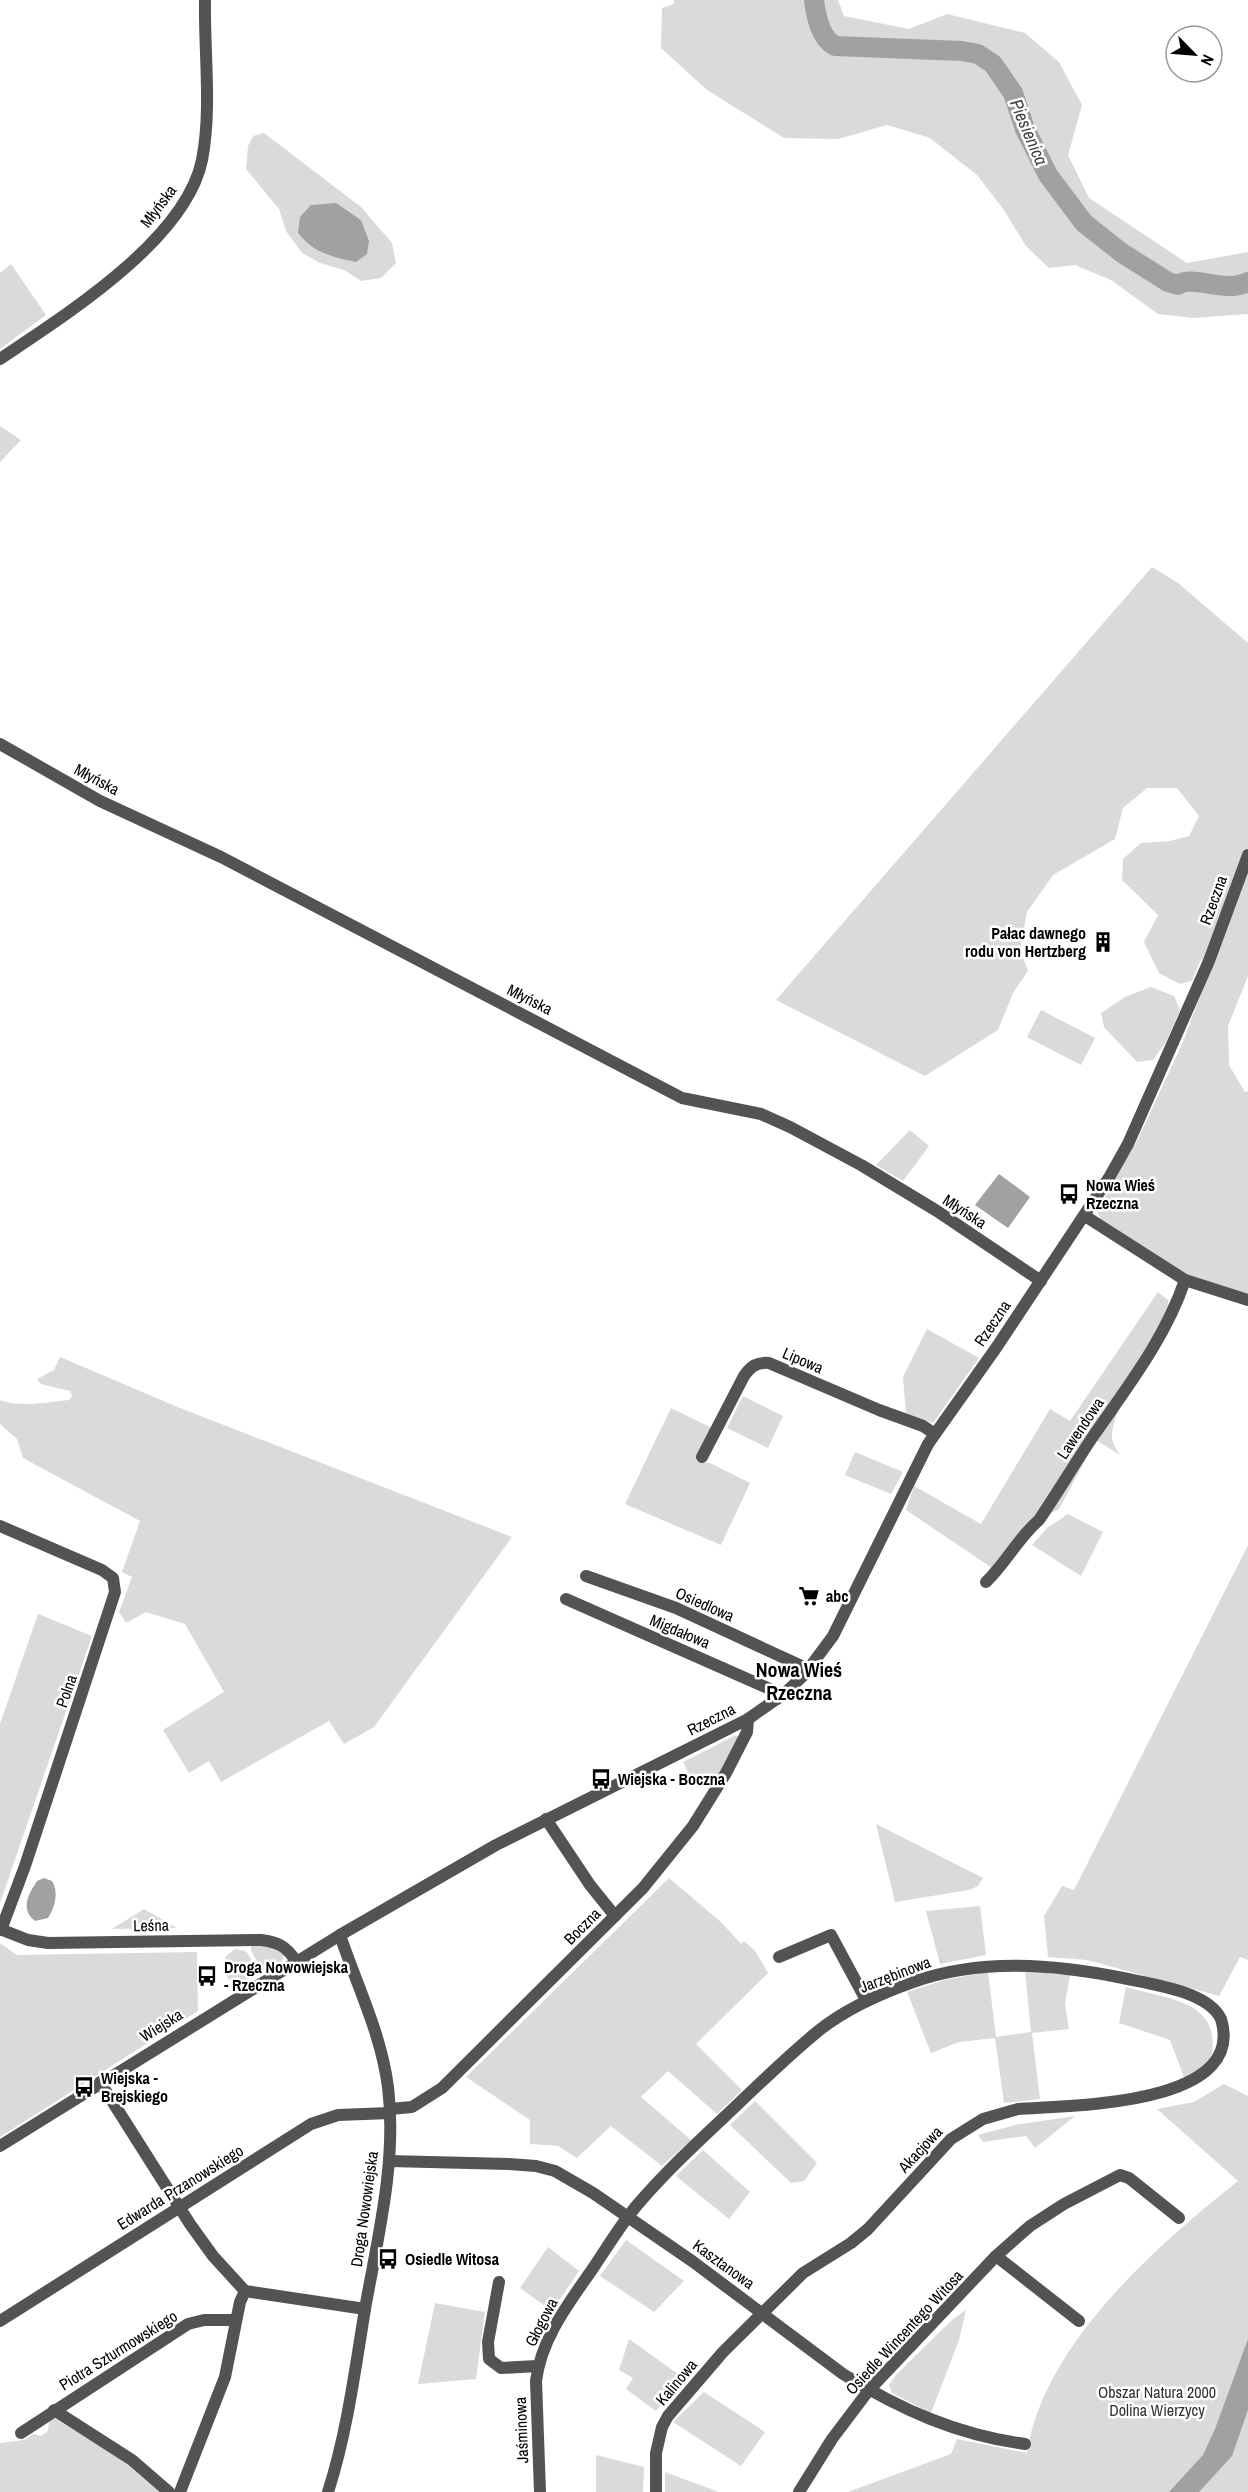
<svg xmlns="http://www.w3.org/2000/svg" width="1248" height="2492" font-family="'Archivo Narrow',sans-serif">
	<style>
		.green { fill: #dadada }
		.water { fill: #a1a1a1 }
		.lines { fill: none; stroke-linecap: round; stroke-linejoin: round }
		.river { stroke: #a1a1a1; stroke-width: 20 }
		.minor { stroke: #535353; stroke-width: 12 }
		.tertiary { stroke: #535353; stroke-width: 12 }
		.labels { text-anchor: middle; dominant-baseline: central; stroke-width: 5; stroke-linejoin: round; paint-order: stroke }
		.street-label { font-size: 16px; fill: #000; stroke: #fff }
		.poi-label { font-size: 16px; font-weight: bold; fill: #000; stroke: #fff; text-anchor: start }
		.park-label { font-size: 16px; fill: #313131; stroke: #fff }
		.water-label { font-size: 18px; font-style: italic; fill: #424242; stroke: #fff }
		.quarter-label { font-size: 20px; font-weight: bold; fill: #000; stroke: #fff }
	</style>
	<rect width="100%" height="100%" fill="#fff"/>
	<g class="green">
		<path d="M674,0H838L844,16L909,29L947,14L1025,33L1059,62L1082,105L1068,155L1089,198L1187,263L1248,252V314L1193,318L1158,314L1111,280L1075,265L1049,268L1026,246L1004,210L977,175L930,138L887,125L838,139L784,138L707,90L661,48L662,8L674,4Z"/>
		<path d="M264,133L361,207L392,243L396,263L381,278L361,281L344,270L320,263L302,253L286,231L279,209L246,169L248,146L253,136Z"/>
		<path d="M11,264L46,315L0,349V273Z"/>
		<path d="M0,426L21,440L0,462Z"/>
		<path d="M1152,567L1178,583L1248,643V976L1228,1026L1229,1065L1245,1092L1248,1091V1297L1190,1278L1101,1220L1097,1211L1137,1141L1183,1042L1212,964L1201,959L1192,981L1180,984L1159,973L1144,942L1158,915L1122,880L1123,859L1141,843L1170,841L1189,836L1199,816L1177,788H1147L1123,808L1115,839L1053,875L1027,912L1020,949L1028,971L1013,993L998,1030L925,1076L776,1000Z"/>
		<path d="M1151,987L1174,996L1180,1010L1166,1042L1153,1060L1137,1062L1104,1027L1101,1013L1125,997Z"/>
		<path d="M1041,1010L1095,1038L1081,1065L1027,1037Z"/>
		<path d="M910,1130L929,1146L903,1181L876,1165Z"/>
		<path d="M1158,1292L1168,1300L1169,1311C1155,1338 1111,1411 1112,1438C1112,1443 1117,1450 1120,1455L1096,1440L1059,1509L1036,1520L992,1568L906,1510L914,1486L981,1524L1050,1409L1070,1421Z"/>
		<path d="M927,1329L979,1358L933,1423L906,1414L903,1377Z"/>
		<path d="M60,1357L180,1408L512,1537L374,1727L344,1744L329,1721L221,1782L209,1761L189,1773L163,1730L224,1692L185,1624L146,1612L126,1623L119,1612L132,1577L122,1572L140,1521L23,1458L17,1439L0,1424V1400C20,1408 48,1402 69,1400L72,1396L70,1391L41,1384L37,1379L54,1370Z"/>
		<path d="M743,1396L783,1416L768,1448L727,1428Z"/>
		<path d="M671,1408L712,1428L696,1461L710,1463L750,1483L721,1545L625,1504Z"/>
		<path d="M855,1452L903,1472L891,1494L845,1475Z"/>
		<path d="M1068,1514L1103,1532L1081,1576L1032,1545L1047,1528Z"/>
		<path d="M1248,1545V1960L1240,1957L1219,1996L1087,1960L1048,1957L1044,1916L1062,1886L1074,1890Z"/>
		<path d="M38,1614L92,1636L0,1903V1724Z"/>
		<path d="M736,1735L740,1740C734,1750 721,1780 711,1783C704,1785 697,1782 692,1780L683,1762Z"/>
		<path d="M876,1824L983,1878L978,1886L969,1890L895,1902Z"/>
		<path d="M669,1878L722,1923L741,1944L744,1941L755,1951L768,1973L696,2044L742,2090L717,2114L668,2071L641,2097L691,2140L662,2166L611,2126L577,2158L558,2146L530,2144V2120L466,2077Z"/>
		<path d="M980,1906L986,1955L940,1964L926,1911Z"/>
		<path d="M144,1909L177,1928L112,1929Z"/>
		<path d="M0,1943L17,1955L197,1952L198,2011L0,2137Z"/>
		<path d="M251,1945L275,1946L284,1955L282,1962L273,1969L271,1967L262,1969L251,1951Z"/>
		<path d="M235,1949L246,1951L258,1970V1974L241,1983L230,1981L224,1972L226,1956Z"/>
		<path d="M1025,1971L1070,1975L1065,2004L1069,2029L1032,2033L1040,2099L1004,2103L995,2038L959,2042L931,2053L907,1992L945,1980L988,1972L996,2037L1031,2032Z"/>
		<path d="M1126,1987C1170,2000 1223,2000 1211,2060L1185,2080L1170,2040L1119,2023Z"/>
		<path d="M1224,2084L1248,2096V2492H848L951,2454L957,2439L1027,2453C1043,2345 1157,2245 1238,2181L1157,2109L1194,2102Z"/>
		<path d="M755,2101L817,2163L804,2181L791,2183L730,2125Z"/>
		<path d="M1075,2116L1035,2148L1026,2136L983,2142L978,2135L1015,2125Z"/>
		<path d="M703,2150L750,2192L729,2219L676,2176Z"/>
		<path d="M626,2240L684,2281L654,2312L600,2276Z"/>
		<path d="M548,2247L579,2271L552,2311L520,2288Z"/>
		<path d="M435,2303L485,2312L476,2379L418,2384Z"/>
		<path d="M966,2310L959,2340L931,2413L892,2393L889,2385L896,2375L953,2319Z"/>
		<path d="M629,2339L685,2379L656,2411L626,2389L633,2378L619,2370Z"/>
		<path d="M704,2392L765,2432L741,2466L673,2422Z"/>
		<path d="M54,2418L130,2464L163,2492H0V2443L24,2440L33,2434L41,2436L48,2431L49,2422Z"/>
		<path d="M596,2455L644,2467L643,2492H596Z"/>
		<path d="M665,2472L719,2492H665Z"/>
	</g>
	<g class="water">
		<path d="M336,203L361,220L369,241L367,254L356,262C332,257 314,253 298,233L300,217L311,205Z"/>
		<path d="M999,1174L1030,1197L1008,1228L975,1205Z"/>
		<path d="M44,1878L52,1881C59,1892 55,1907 48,1918L35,1921C20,1909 28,1895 37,1881Z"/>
		<path d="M1248,2339V2410L1232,2456L1199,2492H1169L1203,2455L1215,2429Z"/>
	</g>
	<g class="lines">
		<path class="river" d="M814,0C816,16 820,38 835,46L962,51L978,54L993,64L1013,93L1025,129L1048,175L1084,223L1122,253L1168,282L1178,285C1193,274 1224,294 1248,282"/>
		<g class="minor">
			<path d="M0,359C64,316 186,240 202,160C212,109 204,52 205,0"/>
			<path d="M0,744L100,801L221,857L682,1098L761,1114L790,1127L861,1165L937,1211L1041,1281"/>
			<path d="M1085,1216L1185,1280L1248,1300"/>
			<path d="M702,1457L744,1376C751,1366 757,1362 769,1363L879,1410L923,1426L935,1434"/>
			<path d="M0,1526L102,1570L113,1578L115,1592L25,1866L1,1930"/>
			<path d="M586,1576L676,1608L808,1669"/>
			<path d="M986,1582C1006,1563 1018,1538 1039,1520C1058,1492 1075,1463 1094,1435C1128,1386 1166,1337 1185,1280"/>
			<path d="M566,1599L770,1689L777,1699"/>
			<path d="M546,1819L590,1885L615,1916"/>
			<path d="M0,1929L28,1940L48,1943L261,1940C278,1942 286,1946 296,1961"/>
			<path d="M340,1935L496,1845L748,1719L785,1693L804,1675L833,1636L928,1444L996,1348L1110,1176L1128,1144L1209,961L1248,855"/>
			<path d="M779,1957L831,1935L866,2000"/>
			<path d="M100,2082L190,2224L213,2256L245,2291L365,2309"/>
			<path d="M390,2109L412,2107L442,2088L643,1888L693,1826L726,1773L747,1732L748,1719"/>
			<path d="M389,2161L509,2164L536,2166L555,2171L593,2193L692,2261L843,2374C901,2410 958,2435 1025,2444"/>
			<path d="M996,2256L1079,2321"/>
			<path d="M499,2282L488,2342L489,2359L501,2368L538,2366"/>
			<path d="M0,2321L311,2124L338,2115L390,2113"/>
			<path d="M54,2410L132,2460L169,2492"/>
			<path d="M21,2433L188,2324L204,2320H236"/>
			<path d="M180,2492L225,2377L240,2302L245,2291"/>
			<path d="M540,2492L536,2381C541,2340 566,2307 589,2274C605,2251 620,2225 638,2204C668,2169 703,2137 736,2106C762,2081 789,2055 817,2032C845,2009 879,1994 913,1982C981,1958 1054,1964 1123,1978C1151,1984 1208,1991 1221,2019C1248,2108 1063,2105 1018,2109L983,2119L951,2139L868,2229L851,2243L803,2273L723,2352L668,2416L662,2427L656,2453V2492"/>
			<path d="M799,2492L832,2439L869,2390L996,2256L1030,2226L1064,2204L1120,2175L1129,2178L1179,2218"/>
		</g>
		<path class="tertiary" d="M0,2146L340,1935C357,1986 381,2033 388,2087C397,2161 378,2236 365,2309C355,2370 347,2433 328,2492"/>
	</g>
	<defs>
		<g id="building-bare" transform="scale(1.62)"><path d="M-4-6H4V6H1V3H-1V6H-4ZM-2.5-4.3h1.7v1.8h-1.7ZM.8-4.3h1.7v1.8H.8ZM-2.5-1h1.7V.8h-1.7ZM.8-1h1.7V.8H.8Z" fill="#000" stroke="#fff" stroke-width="2.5" paint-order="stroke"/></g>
		<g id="bus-bare" transform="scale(1.62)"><path d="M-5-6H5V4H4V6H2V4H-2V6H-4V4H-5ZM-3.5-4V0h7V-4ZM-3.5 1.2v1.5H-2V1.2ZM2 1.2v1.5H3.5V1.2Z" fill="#000" stroke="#fff" stroke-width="2.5" paint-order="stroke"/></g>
		<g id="supermarket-bare" transform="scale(1.62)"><path d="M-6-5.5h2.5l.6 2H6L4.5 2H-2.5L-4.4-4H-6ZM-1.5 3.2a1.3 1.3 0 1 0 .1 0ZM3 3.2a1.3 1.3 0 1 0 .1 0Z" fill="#000" stroke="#fff" stroke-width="2.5" paint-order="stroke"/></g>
	</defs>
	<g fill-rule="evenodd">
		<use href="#building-bare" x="1103" y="942"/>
		<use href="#bus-bare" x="1069" y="1194"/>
		<use href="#supermarket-bare" x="809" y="1596"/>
		<use href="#bus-bare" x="601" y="1779"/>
		<use href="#bus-bare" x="207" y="1976"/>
		<use href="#bus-bare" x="84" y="2087"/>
		<use href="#bus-bare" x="388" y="2259"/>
	</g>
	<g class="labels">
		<g class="street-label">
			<text transform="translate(158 206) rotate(-53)">Młyńska</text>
			<text transform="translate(97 779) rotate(28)">Młyńska</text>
			<text transform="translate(1213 900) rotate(-70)">Rzeczna</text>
			<text transform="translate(530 999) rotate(27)">Młyńska</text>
			<text transform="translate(965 1211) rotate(33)">Młyńska</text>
			<text transform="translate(992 1323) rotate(-56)">Rzeczna</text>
			<text transform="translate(803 1360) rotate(23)">Lipowa</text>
			<text transform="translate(1080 1428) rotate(-56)">Lawendowa</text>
			<text transform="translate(705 1604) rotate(24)">Osiedlowa</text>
			<text transform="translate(680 1631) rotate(23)">Migdałowa</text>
			<text transform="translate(66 1691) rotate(-71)">Polna</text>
			<text transform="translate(711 1719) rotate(-27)">Rzeczna</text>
			<text transform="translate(151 1925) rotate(-1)">Leśna</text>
			<text transform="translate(582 1926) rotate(-45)">Boczna</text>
			<text transform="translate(895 1974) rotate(-21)">Jarzębinowa</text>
			<text transform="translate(161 2025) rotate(-32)">Wiejska</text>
			<text transform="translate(920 2149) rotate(-47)">Akacjowa</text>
			<text transform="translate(180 2187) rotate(-32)">Edwarda Przanowskiego</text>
			<text transform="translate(364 2209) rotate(-82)">Droga Nowowiejska</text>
			<text transform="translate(724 2264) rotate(36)">Kasztanowa</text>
			<text transform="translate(541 2322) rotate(-63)">Głogowa</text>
			<text transform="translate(904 2332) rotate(-47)">Osiedle Wincentego Witosa</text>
			<text transform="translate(118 2350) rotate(-32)">Piotra Szturmowskiego</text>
			<text transform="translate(676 2382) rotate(-50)">Kalinowa</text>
			<text transform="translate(521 2430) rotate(-92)">Jaśminowa</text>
		</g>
		<g class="poi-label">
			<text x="1086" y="933" text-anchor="end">Pałac dawnego<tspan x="1086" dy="18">rodu von Hertzberg</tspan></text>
			<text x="1086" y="1185">Nowa Wieś<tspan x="1086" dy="18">Rzeczna</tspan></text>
			<text x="826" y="1596">abc</text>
			<text x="618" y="1779">Wiejska - Boczna</text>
			<text x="224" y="1967">Droga Nowowiejska<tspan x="224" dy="18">- Rzeczna</tspan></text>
			<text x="101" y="2078">Wiejska -<tspan x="101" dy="18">Brejskiego</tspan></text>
			<text x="405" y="2259">Osiedle Witosa</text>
		</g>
		<g class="park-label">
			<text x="1157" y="2392">Obszar Natura 2000<tspan x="1157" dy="18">Dolina Wierzycy</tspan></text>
		</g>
		<g class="water-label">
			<text transform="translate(1029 132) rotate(67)">Piesienica</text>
		</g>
		<g class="quarter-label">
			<text x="799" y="1669">Nowa Wieś<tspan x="799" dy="23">Rzeczna</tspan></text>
		</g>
	</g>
	<g transform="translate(1194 54) rotate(115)"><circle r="28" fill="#ffffff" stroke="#999999" stroke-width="1.5"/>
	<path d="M0-4.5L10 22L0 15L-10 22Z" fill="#000000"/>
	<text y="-9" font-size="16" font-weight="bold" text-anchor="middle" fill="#000000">N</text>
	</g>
</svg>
